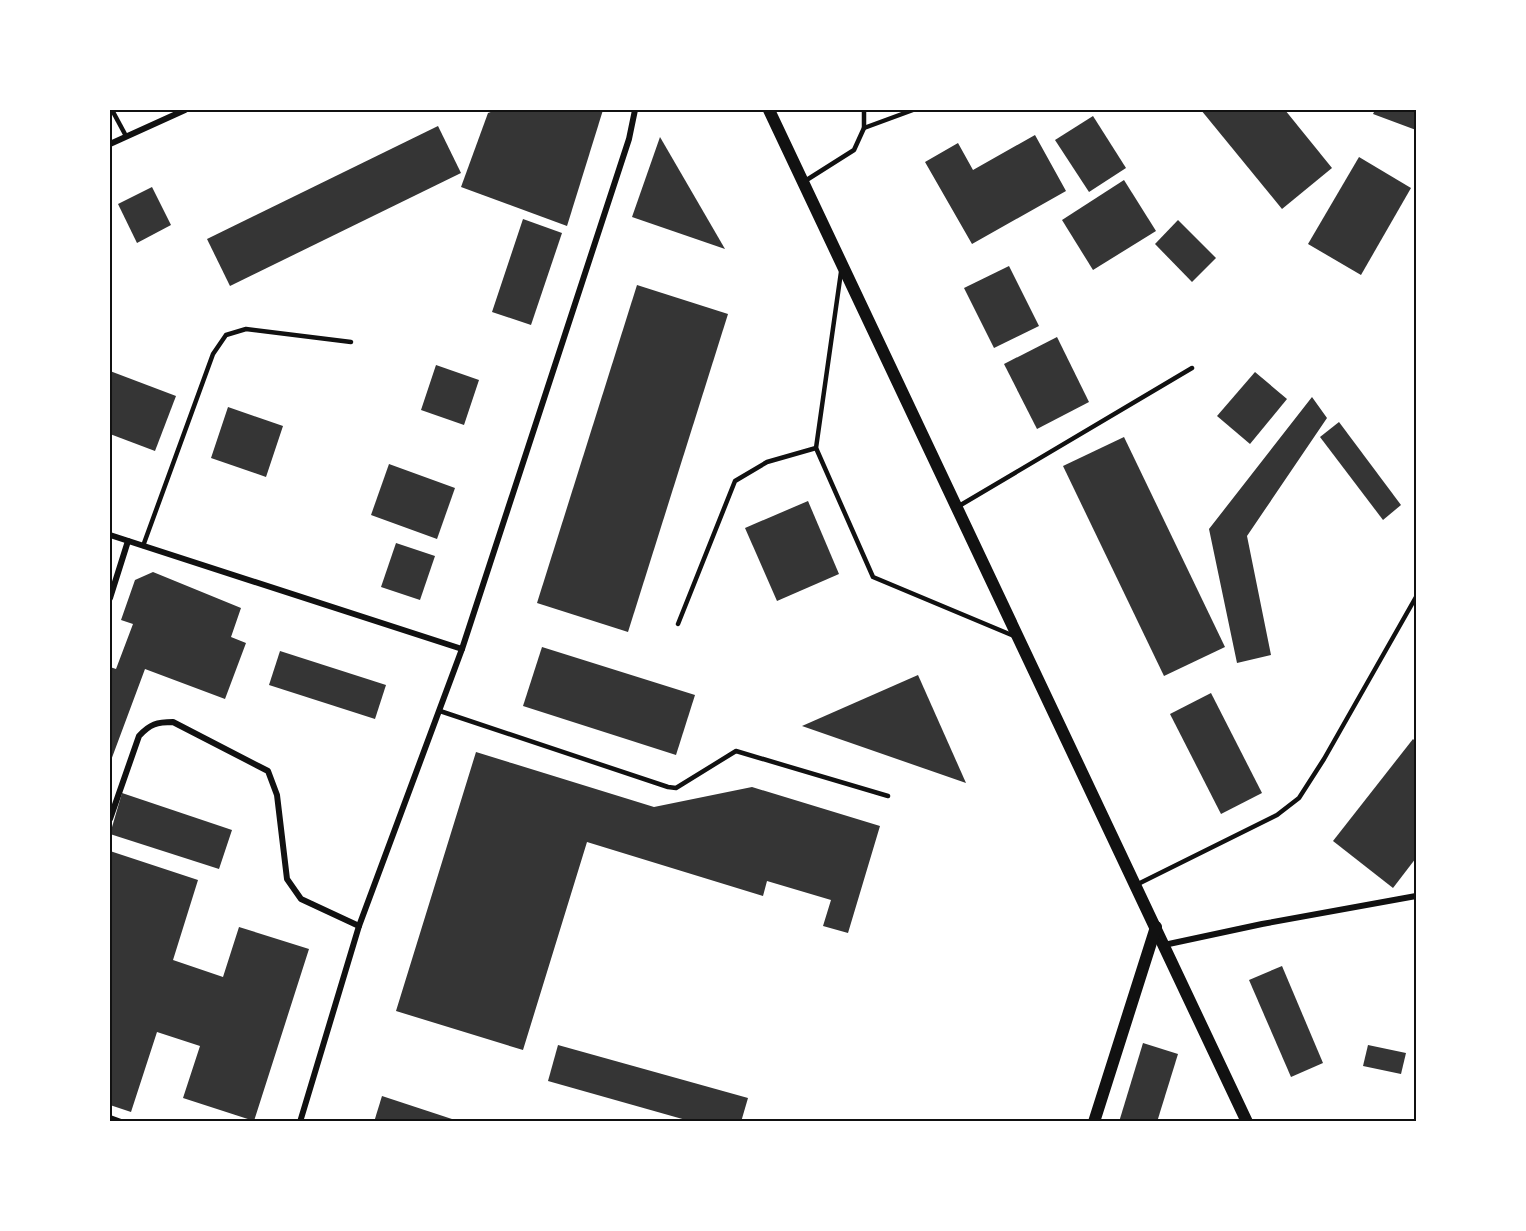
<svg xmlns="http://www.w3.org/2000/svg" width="1526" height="1231" font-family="Montserrat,sans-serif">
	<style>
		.building { fill: #353535 }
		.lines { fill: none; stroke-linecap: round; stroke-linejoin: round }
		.service { stroke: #111; stroke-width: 4.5 }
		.minor { stroke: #111; stroke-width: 6 }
		.secondary { stroke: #111; stroke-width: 12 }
		.neatline { fill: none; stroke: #111; stroke-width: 2 }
	</style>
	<rect width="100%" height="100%" fill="#fff"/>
	<g class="building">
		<path d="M496,110H603L567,226L461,187L488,113Z"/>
		<path d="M1201,110H1285L1332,168L1282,209Z"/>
		<path d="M1375,110H1416V130L1373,114Z"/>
		<path d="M1093,116L1126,168L1089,192L1055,140Z"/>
		<path d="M438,126L461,173L230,286L207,239Z"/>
		<path d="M1035,135L1066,191L972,244L925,162L958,143L973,170Z"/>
		<path d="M660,137L725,249L632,217Z"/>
		<path d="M1359,157L1411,188L1361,275L1308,244Z"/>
		<path d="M1124,180L1156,231L1093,270L1062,220Z"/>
		<path d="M152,187L171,225L137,243L118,204Z"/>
		<path d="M523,219L562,233L531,325L492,312Z"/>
		<path d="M1178,220L1216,258L1192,282L1155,244Z"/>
		<path d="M1009,266L1039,326L994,348L964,288Z"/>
		<path d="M637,285L728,314L628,632L537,603Z"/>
		<path d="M1057,337L1089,402L1037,429L1004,364Z"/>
		<path d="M436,365L479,380L464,425L421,410Z"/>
		<path d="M110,371L176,396L155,451L110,434Z"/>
		<path d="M1255,372L1287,399L1250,444L1217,416Z"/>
		<path d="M1312,397L1327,418L1247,536L1271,655L1237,663L1209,529Z"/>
		<path d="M228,407L283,426L266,477L211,458Z"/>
		<path d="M1339,422L1401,505L1383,520L1320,437Z"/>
		<path d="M1124,437L1225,647L1164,676L1063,466Z"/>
		<path d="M389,464L455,488L437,539L371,515Z"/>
		<path d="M808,501L839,574L777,601L745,528Z"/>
		<path d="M396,543L435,556L420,600L381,587Z"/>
		<path d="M153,572L241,608L231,637L246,643L225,699L145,669L110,763V667L116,669L133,624L121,620L135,580Z"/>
		<path d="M542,647L695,695L676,755L523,706Z"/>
		<path d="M280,651L386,685L375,719L269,685Z"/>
		<path d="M918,675L966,783L802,726Z"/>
		<path d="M1211,693L1262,793L1221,814L1170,714Z"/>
		<path d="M1413,739L1416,742V858L1393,888L1333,841Z"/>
		<path d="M476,752L654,807L752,787L880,826L848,933L823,926L831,900L767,881L763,896L587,842L523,1050L396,1011Z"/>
		<path d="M122,793L232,830L219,869L110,834Z"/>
		<path d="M110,851L198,880L173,960L223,977L239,927L309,949L254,1121L183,1098L200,1046L157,1032L131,1112L110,1105Z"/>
		<path d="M1282,966L1323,1063L1291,1077L1249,980Z"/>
		<path d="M1143,1043L1178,1054L1157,1122H1119Z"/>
		<path d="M558,1045L748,1098L741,1122H693L548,1081Z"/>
		<path d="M1368,1045L1406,1053L1401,1074L1363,1066Z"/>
		<path d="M382,1096L458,1121V1122H374Z"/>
	</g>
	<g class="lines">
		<g class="service">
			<path d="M112,110L126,136"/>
			<path d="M864,128L913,110"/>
			<path d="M805,181L854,150L864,128V110"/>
			<path d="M841,272L816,448L873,577L1014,636"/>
			<path d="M959,506L1192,368"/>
			<path d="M143,546L213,354L226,335L246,329L351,342"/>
			<path d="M678,624L735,481L767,462L816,448"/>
			<path d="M440,711L668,787L676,788L736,751L888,796"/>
			<path d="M1136,885L1277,815L1299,798L1324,759L1416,597"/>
		</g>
		<g class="minor">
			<path d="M110,144L185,110"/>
			<path d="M110,535L462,649"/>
			<path d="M110,598L128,541"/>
			<path d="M110,819L139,736C150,724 157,722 173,722L268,771L277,795L287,879L301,899L359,926"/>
			<path d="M1164,945L1262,924L1416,896"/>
			<path d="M110,1118L121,1122"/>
			<path d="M300,1122L359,926L462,649L629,139L635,110"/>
		</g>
		<g class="secondary">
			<path d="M769,110L1247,1122"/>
			<path d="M1094,1122L1156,927"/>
		</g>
	</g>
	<rect width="1526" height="1231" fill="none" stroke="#ffffff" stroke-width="222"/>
	<rect x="111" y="111" width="1304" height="1009" class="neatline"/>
</svg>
